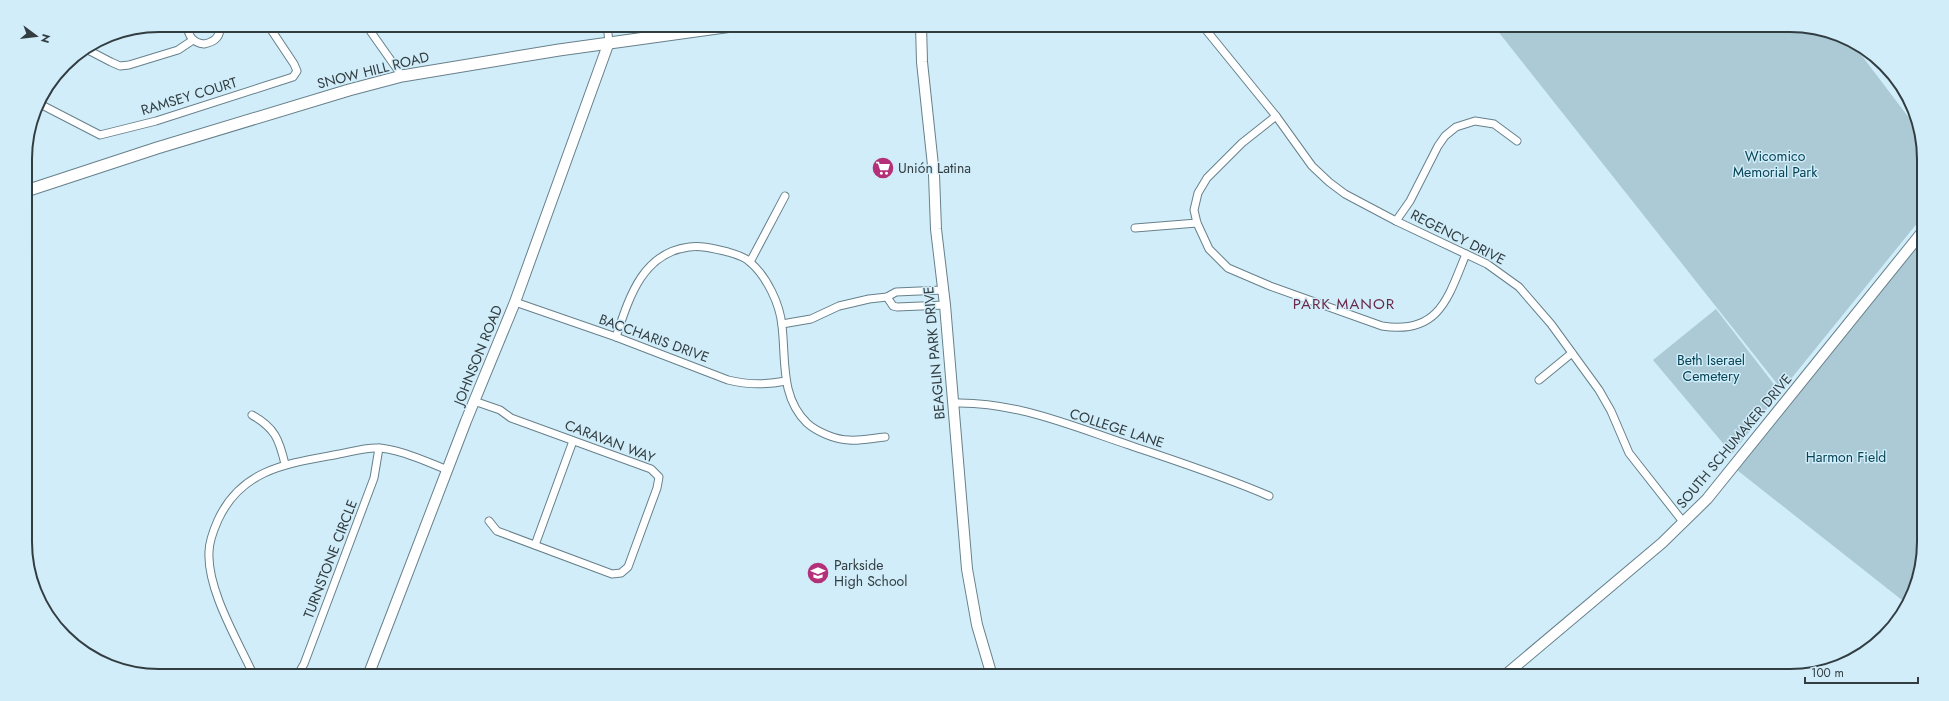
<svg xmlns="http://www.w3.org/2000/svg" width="1949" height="701" font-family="Jost,sans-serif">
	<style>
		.green { fill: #abcad6 }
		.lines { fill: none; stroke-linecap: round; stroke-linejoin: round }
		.street-casing { stroke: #67818b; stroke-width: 9 }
		.secondary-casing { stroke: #67818b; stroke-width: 12 }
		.primary-casing { stroke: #67818b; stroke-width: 13 }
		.street { stroke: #fff; stroke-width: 7 }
		.secondary { stroke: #fff; stroke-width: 10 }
		.primary { stroke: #fff; stroke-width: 11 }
		.labels { text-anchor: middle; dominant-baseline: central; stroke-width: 3; stroke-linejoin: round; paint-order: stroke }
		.street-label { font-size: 14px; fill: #323d41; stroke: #d1edf9 }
		.park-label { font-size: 14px; fill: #054355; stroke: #d1edf9 }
		.poi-label { font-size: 14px; fill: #323d41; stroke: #d1edf9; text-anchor: start }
		.neighbourhood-label { font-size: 15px; letter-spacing: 1px; fill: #6a2a4a; stroke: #d1edf9 }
		.rim { fill: none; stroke: #323d41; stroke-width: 2 }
	</style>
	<rect width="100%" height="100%" fill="#d1edf9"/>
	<g class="green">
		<path d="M1493,25H1790L1833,32L1856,48L1919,131L1923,142V216L1782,390Z"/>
		<path d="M1923,233L1924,542L1917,585L1907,604L1737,470Z"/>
		<path d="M1716,309L1780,392L1732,454L1653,360Z"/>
	</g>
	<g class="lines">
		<g class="street-casing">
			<g id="street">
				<path d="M188,25C187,36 194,43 204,44C215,42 221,36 220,25"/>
				<path d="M366,25L402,76"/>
				<path d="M607,25L609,42"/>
				<path d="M1202,25L1276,116L1312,166L1329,182L1345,194L1396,221L1487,264L1519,287L1551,324L1599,390L1611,411L1629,453L1684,523"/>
				<path d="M86,49L111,62L120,66L129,65L178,50L193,40"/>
				<path d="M38,103L100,135L156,121L293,77L297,71L294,64L268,25"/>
				<path d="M1276,116L1242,143L1207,178L1198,193L1194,210L1197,223L1209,249L1228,268L1270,286L1382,326C1439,335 1448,298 1466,254"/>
				<path d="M1396,221L1410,201L1438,146L1445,136L1456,127L1475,121L1494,124L1517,141"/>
				<path d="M1135,228L1197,223"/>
				<path d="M750,262L785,196"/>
				<path d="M887,297L893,306L897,307L945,305"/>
				<path d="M515,302L616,337L728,380C748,385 766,385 786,381"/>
				<path d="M782,324L811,319L839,306L869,299L887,297L896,292L943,290"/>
				<path d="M616,337C629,298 642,253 689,247C702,245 715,249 728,252C735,254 745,257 750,262C767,277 780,304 782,326C786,359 780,397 807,423C817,432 836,440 849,440C860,441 873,438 885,437"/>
				<path d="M1539,380L1572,353"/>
				<path d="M474,401L500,410L511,418L651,469L659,477L657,488L628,567L621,573L612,574L497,531L489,521"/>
				<path d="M953,403C1014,401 1072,426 1129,445C1176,461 1223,476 1269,496"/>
				<path d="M252,415C275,428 279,439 285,464"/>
				<path d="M535,545L573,441"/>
				<path d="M254,676C238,641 207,590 209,552C209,541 214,529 218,520C241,470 285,464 334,455C347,453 362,448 376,448C398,448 427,462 448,470"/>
				<path d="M297,676L304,664L374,478L379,448"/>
			</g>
		</g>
		<g class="secondary-casing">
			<g id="secondary">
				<path d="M921,25L922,62L934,175L936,229L945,305L967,569L977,625L992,676"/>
				<path d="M368,676L466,421L515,302L609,42"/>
				<path d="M1504,676L1662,543L1707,499L1923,231"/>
			</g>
		</g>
		<g class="primary-casing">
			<path id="primary" d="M26,191L157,148L349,90L402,76L559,50L739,25"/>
		</g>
		<use href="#street" class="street"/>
		<use href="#secondary" class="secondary"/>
		<use href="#primary" class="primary"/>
	</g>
	<defs>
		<g id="supermarket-disc" transform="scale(1.15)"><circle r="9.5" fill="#b43078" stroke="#d1edf9"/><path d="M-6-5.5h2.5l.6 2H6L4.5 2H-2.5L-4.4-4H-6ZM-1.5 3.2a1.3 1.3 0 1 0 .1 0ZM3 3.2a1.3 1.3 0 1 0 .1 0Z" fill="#fff"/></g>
		<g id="school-disc" transform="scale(1.15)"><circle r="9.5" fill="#b43078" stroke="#d1edf9"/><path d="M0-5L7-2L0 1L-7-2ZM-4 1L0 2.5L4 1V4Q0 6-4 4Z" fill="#fff"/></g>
	</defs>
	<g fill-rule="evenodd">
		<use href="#supermarket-disc" x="883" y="168"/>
		<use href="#school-disc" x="818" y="573"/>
	</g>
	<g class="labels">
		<g class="street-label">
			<text transform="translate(373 70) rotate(-14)">SNOW HILL ROAD</text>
			<text transform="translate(189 96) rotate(-17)">RAMSEY COURT</text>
			<text transform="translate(1458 237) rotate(27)">REGENCY DRIVE</text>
			<text transform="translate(654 338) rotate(20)">BACCHARIS DRIVE</text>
			<text transform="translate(934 353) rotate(-95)">BEAGLIN PARK DRIVE</text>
			<text transform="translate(478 355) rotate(-68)">JOHNSON ROAD</text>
			<text transform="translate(1117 428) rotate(18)">COLLEGE LANE</text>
			<text transform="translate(610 441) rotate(21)">CARAVAN WAY</text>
			<text transform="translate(1734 441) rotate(-50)">SOUTH SCHUMAKER DRIVE</text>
			<text transform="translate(330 559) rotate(-69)">TURNSTONE CIRCLE</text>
		</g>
		<g class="park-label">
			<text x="1775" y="156">Wicomico<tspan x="1775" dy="16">Memorial Park</tspan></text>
			<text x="1711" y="360">Beth Iserael<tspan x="1711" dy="16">Cemetery</tspan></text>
			<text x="1846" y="457">Harmon Field</text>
		</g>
		<g class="poi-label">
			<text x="898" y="168">Unión Latina</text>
			<text x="834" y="565">Parkside<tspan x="834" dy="16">High School</tspan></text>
		</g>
		<g class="neighbourhood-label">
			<text x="1344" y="304">PARK MANOR</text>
		</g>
	</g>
	<path d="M0 0H1949V701H0ZM159 32H1790A127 127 0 0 1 1917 159V542A127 127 0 0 1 1790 669H159A127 127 0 0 1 32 542V159A127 127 0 0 1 159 32Z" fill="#d1edf9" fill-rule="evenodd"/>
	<path class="rim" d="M159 32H1790A127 127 0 0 1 1917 159V542A127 127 0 0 1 1790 669H159A127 127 0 0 1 32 542V159A127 127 0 0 1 159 32Z"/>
	<g transform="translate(36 36) rotate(105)" stroke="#d1edf9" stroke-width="3" paint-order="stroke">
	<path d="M0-3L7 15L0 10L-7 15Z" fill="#323d41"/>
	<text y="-6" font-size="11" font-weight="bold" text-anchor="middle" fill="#323d41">N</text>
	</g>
	<path d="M1805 677v6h113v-6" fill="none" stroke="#323d41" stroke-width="2"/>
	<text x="1811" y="677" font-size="12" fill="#323d41" stroke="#d1edf9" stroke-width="3" paint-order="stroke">100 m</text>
</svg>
